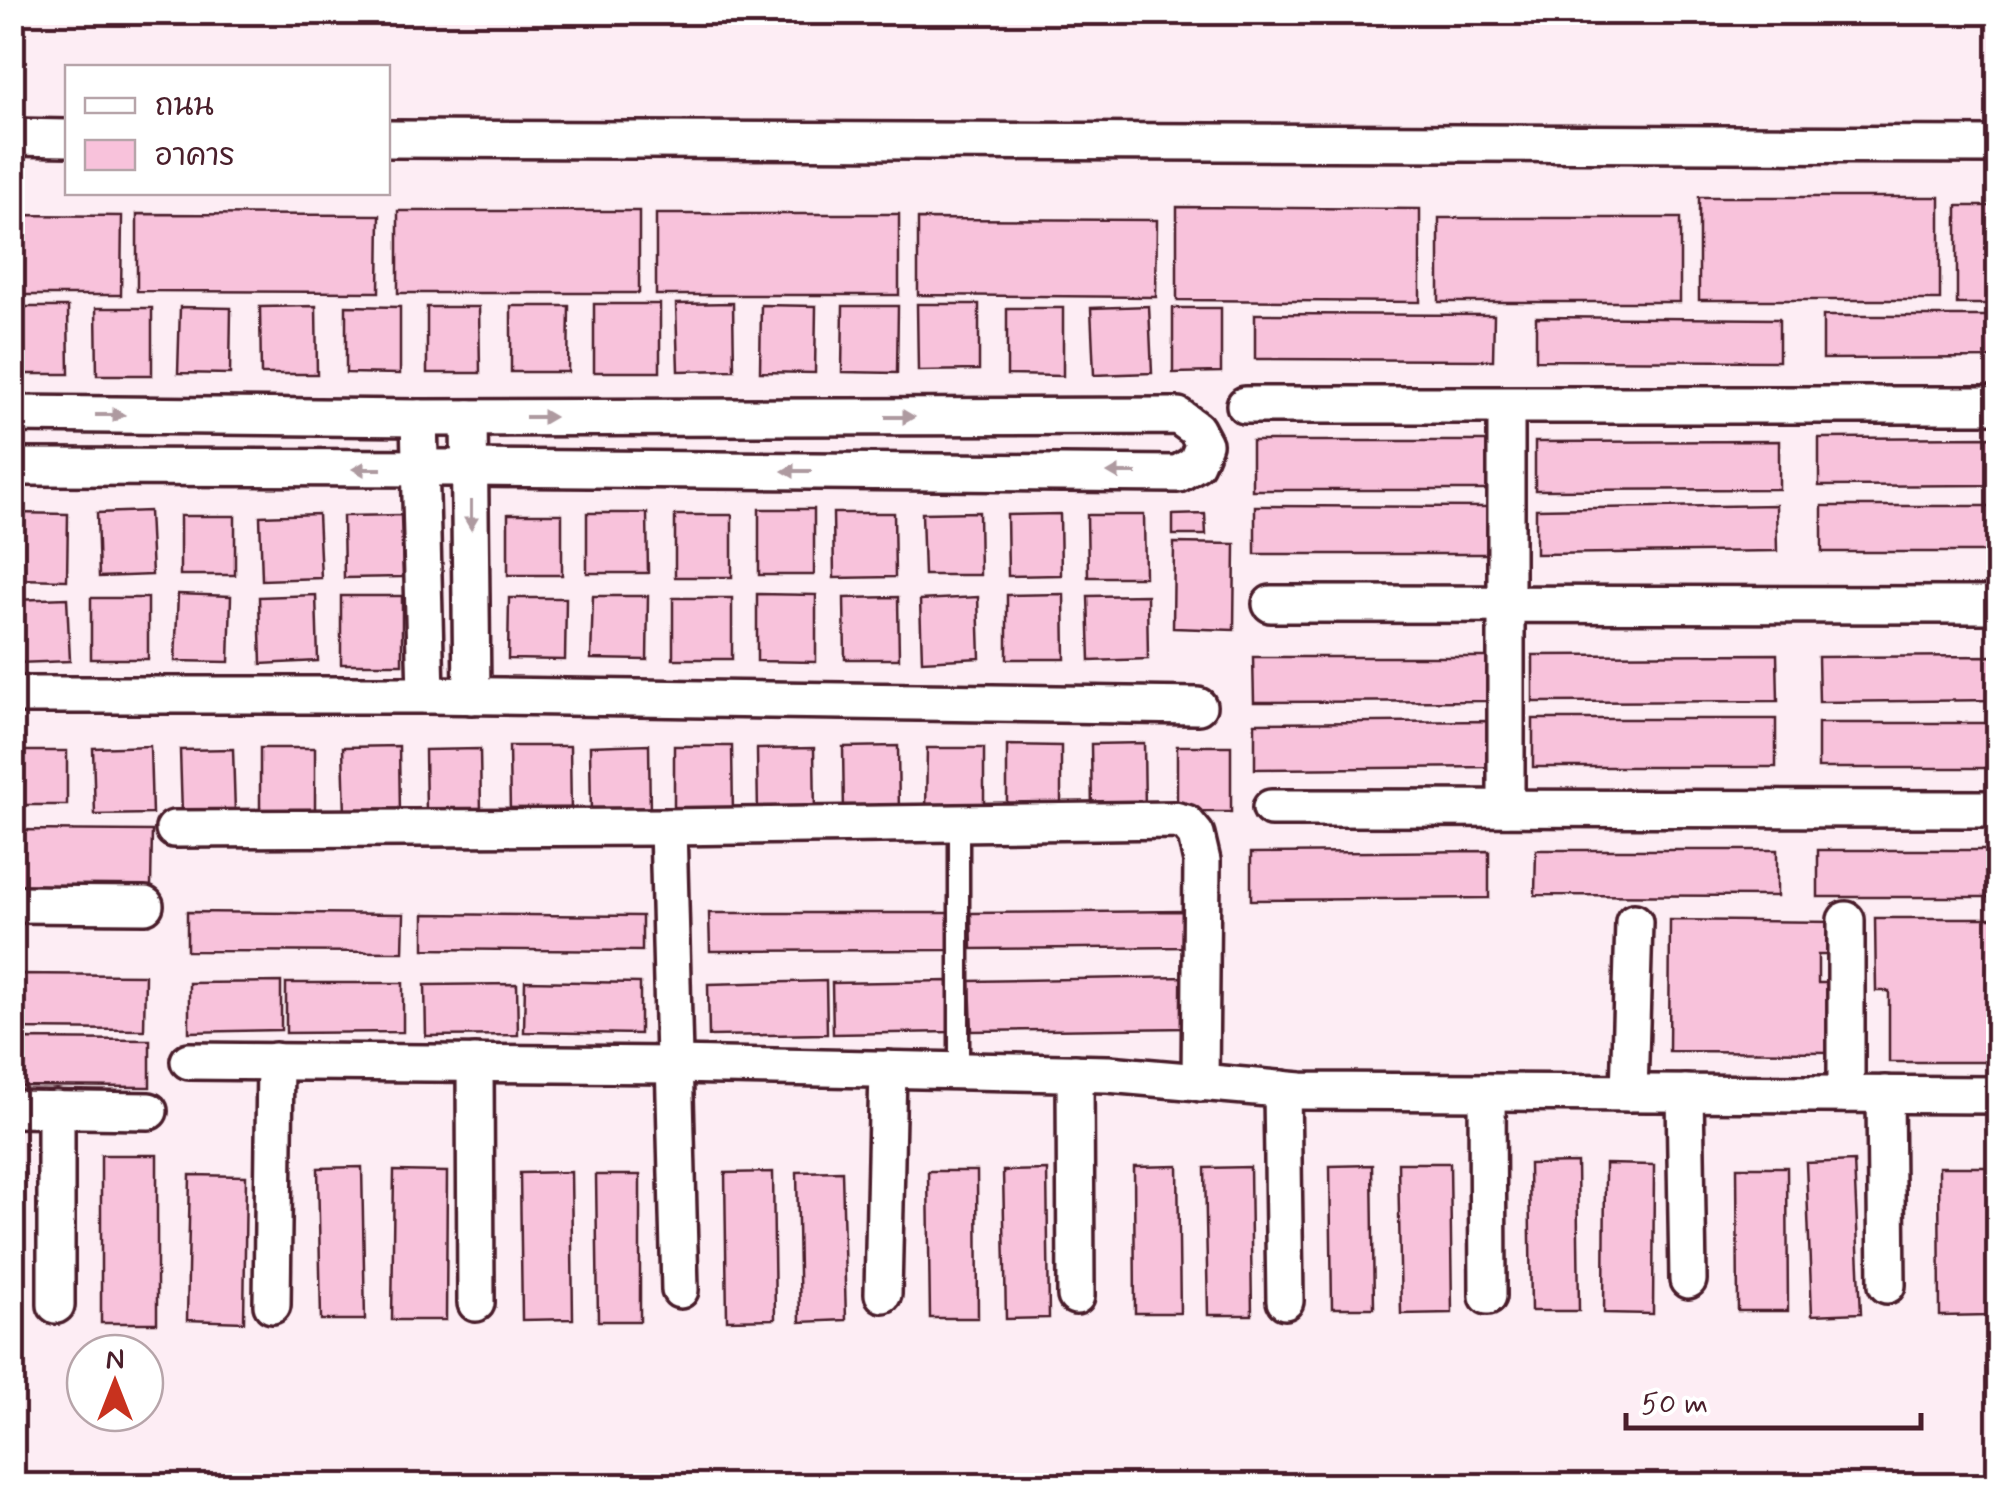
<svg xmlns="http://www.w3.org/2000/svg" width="2011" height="1498" font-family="Mynerve,'Playpen Sans Thai',sans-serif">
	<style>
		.building { fill: #f8c2db; stroke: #4a1f2b; stroke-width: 2.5 }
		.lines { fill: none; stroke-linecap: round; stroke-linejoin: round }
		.service-casing { stroke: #4a1f2b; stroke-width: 25 }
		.minor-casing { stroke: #4a1f2b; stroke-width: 42 }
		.service { stroke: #fff; stroke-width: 18 }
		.minor { stroke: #fff; stroke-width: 35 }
		.oneway { fill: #ae9aa0 }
	</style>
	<rect width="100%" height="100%" fill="#fdedf4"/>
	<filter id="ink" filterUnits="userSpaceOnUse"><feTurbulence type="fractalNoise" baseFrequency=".01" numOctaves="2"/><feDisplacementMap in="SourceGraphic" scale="20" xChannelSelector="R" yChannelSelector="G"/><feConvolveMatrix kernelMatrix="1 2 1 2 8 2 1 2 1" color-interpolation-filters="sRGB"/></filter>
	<g filter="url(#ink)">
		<g class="building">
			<rect x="1699" y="197" width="241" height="103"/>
			<rect x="1957" y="206" width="41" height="98"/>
			<path d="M1177,207L1420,209V302L1177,300Z"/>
			<rect x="398" y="211" width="241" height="82"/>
			<path d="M137,214L380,215L379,292L137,291Z"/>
			<rect x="656" y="214" width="243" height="81"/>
			<path d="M12,215L122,216L121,295H12Z"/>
			<rect x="1439" y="218" width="241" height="84"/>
			<path d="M918,219L1157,220L1156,297L918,295Z"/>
			<path d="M733,303L734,370L678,371L676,304Z"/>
			<rect x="594" y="304" width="66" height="68"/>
			<path d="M917,304H979V370L918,371Z"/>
			<path d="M761,305L816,306L815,373L760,372Z"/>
			<path d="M316,306L317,374H261L260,307Z"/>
			<path d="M346,306L400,307V374L346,373Z"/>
			<path d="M511,306H569L568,372H511Z"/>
			<path d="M843,306H898L897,373L842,372Z"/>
			<path d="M1149,306L1152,373L1094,375L1091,308Z"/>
			<path d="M13,307H68L69,374H13Z"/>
			<path d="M180,307L231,308L230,374L178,373Z"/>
			<path d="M427,307H479L480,373H427Z"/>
			<path d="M96,308H152V375H97Z"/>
			<path d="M1007,308H1063V376L1007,375Z"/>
			<path d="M1173,308H1221V372L1173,373Z"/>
			<path d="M1255,314L1494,315L1493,360L1255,359Z"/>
			<path d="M1823,316H1998V358L1823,359Z"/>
			<path d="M1536,317L1779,319V361L1536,360Z"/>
			<path d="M1998,437V485L1819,486V438Z"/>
			<rect x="1252" y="441" width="240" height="49"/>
			<path d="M1779,441V489L1535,490V442Z"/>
			<path d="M1776,505L1777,551L1536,554V509Z"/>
			<path d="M1255,506L1494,507V554H1255Z"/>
			<rect x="1822" y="506" width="176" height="46"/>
			<rect x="759" y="509" width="55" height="66"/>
			<path d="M149,511L152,575L99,577L97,513Z"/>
			<path d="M979,512L980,575H924L922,513Z"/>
			<path d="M15,513L68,514L67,580L15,579Z"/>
			<path d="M587,513H647L648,573H587Z"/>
			<path d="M833,513H894L895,577L834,578Z"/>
			<path d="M318,514L321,578L262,580L260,516Z"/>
			<rect x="508" y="514" width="54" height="61"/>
			<path d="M1060,514L1061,575L1008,576L1007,515Z"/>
			<path d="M1205,514L1206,535H1173V515Z"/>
			<path d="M401,515L403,577L344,578L343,516Z"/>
			<rect x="675" y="515" width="57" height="62"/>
			<path d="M1087,515H1144L1145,577H1088Z"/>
			<rect x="180" y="516" width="55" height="59"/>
			<path d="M1174,543L1235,544L1234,630L1173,628Z"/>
			<path d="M178,594L231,596L229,662L175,661Z"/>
			<path d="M757,594L816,595V662L757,661Z"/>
			<path d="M1064,594L1065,659H1007V595Z"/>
			<path d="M316,595L318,661L261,664L259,597Z"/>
			<path d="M1147,595L1148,659L1090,661L1088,596Z"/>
			<rect x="341" y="596" width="61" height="68"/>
			<path d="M593,596H648L647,660L591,659Z"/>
			<path d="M898,597L899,659H845L844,598Z"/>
			<path d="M978,597L980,658L922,661L920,600Z"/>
			<path d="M67,598L70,661L17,663L14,600Z"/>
			<rect x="91" y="598" width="57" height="61"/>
			<path d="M509,598H566L565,660L508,659Z"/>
			<rect x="673" y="598" width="59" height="61"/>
			<path d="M1777,654L1778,701L1533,702V655Z"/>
			<path d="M1998,656V700L1819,702L1818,657Z"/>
			<path d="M1253,657H1489V701L1254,702Z"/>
			<rect x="1533" y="719" width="243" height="48"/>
			<path d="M1493,721L1494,767L1255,769V723Z"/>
			<rect x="1818" y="723" width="180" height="45"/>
			<path d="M1144,743L1145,811L1092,812L1091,744Z"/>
			<path d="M649,744L650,814L591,815L590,746Z"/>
			<path d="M1007,745L1061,746V814H1007Z"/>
			<path d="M150,746L152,814L95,815L93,748Z"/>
			<path d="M399,746L400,814L345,815L343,747Z"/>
			<path d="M509,746H570L571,814H510Z"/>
			<path d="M674,746H732L733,815L674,816Z"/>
			<path d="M898,746L899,814H844L843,747Z"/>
			<rect x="1177" y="746" width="54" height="66"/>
			<rect x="260" y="748" width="55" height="64"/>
			<path d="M814,748L815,815L758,816L757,749Z"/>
			<path d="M927,748H984V813H926Z"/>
			<path d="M233,749L235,812L182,814L180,750Z"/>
			<path d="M480,749L481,813H426L425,750Z"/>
			<rect x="14" y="751" width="53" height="54"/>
			<path d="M12,830L152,831L151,886L12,885Z"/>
			<path d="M1536,850H1777V896L1535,895Z"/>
			<rect x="1818" y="850" width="180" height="47"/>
			<path d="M1489,851V898L1251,900V853Z"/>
			<path d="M1186,911V947L972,949L971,913Z"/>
			<path d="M187,912L404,914L403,952L187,951Z"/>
			<path d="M709,913H950V950L710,951Z"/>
			<path d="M424,914L642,916V951L424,949Z"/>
			<path d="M1875,918H1998V1062H1889V991H1876Z"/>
			<path d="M1670,920L1835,922V955H1818V983H1834L1833,1052L1669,1051Z"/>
			<path d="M12,974L145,975L144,1030L12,1029Z"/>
			<path d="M1188,977L1189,1028L972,1031L970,981Z"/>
			<path d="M525,981L640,983V1034L524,1032Z"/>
			<path d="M826,981L827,1034L709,1036L708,984Z"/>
			<path d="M950,981L951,1032L833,1034L832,983Z"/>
			<path d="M281,982V1030L189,1032V983Z"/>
			<path d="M286,983H403V1032L286,1033Z"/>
			<path d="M517,984L518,1035L426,1036L425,985Z"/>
			<path d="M12,1039L150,1040V1087L12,1086Z"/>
			<path d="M12,1153L15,1319H12Z"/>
			<rect x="101" y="1155" width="56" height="168"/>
			<path d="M1854,1161L1861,1313L1812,1315L1806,1163Z"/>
			<path d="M1398,1163H1450L1452,1313L1401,1314Z"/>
			<path d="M1577,1163L1579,1311H1531L1529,1164Z"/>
			<path d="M1605,1164L1654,1165L1653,1314L1604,1313Z"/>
			<path d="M1372,1165L1374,1308H1332L1330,1166Z"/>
			<path d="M1178,1166L1180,1313H1135L1134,1167Z"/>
			<path d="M362,1167L365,1320H321L318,1168Z"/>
			<path d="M1250,1167L1252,1315H1208L1205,1168Z"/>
			<path d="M1737,1167H1787L1788,1311H1738Z"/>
			<path d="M1939,1167H1990V1315L1940,1316Z"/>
			<path d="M1047,1170L1049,1318L1006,1319L1003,1171Z"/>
			<path d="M394,1171L447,1172L446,1320H392Z"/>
			<path d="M842,1171L846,1320L800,1322L797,1172Z"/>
			<path d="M928,1171H977L978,1318H930Z"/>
			<path d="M571,1172L573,1319L522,1320L520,1173Z"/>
			<path d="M773,1172L775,1319L727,1320L725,1173Z"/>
			<path d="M190,1175L246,1176L244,1322L187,1320Z"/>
			<path d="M596,1175H640V1321H598Z"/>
		</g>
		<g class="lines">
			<g class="service-casing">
				<path id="service" d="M959,824V1070"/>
			</g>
			<g class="minor-casing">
				<g id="minor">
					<path d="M12,137L68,138"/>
					<path d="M388,139L1998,145"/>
					<path d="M1245,405H1998"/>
					<path d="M1506,406V808"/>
					<path d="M12,414L419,418L1178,416L1196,429L1204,444L1196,463L1178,474L470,468L12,467"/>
					<path d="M419,418L426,695"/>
					<path d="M469,418L472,696"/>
					<path d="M1271,604L1998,605"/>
					<path d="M12,695H426L1198,706"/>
					<path d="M1271,808L1998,809"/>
					<path d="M668,827L680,1290"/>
					<path d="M174,829L668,827L1174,820L1186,823L1196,835L1202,861L1200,1083"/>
					<path d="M12,904L145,905"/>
					<path d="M1846,920V1094"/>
					<path d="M189,1061L673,1065L1108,1074L1301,1091L1998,1095"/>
					<path d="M475,1063L476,1303"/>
					<path d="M1075,1073L1076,1296"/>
					<path d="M1282,1089L1285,1301"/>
					<path d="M1487,1092L1488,1296"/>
					<path d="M1629,1093L1634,922"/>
					<path d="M1685,1093L1688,1280"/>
					<path d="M1885,1094L1887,1285"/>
					<path d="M12,1109L149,1111"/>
					<path d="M56,1109V1305"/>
					<path d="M883,1294L888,1069"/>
					<path d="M272,1305L275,1061"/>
				</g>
			</g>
			<use href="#service" class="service"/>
			<use href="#minor" class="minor"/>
		</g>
		<defs><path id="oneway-solid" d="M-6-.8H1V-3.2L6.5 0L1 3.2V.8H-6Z" transform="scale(2.5)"/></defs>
		<g class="oneway">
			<use href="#oneway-solid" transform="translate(110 415)"/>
			<use href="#oneway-solid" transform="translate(540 417)"/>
			<use href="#oneway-solid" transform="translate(900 417)"/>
			<use href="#oneway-solid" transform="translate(367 469) rotate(-180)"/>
			<use href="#oneway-solid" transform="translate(797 471) rotate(-180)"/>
			<use href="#oneway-solid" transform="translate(1122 473) rotate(-180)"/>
			<use href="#oneway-solid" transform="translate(471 515) rotate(90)"/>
		</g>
	</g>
	<rect width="2011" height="1498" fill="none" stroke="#fff" stroke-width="50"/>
	<rect x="25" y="25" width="1961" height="1448" fill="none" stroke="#4a1f2b" stroke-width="4" filter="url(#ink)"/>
	<rect x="65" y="65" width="325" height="130" fill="#ffffff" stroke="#b7a5aa" stroke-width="2.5"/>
	<rect x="85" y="98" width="50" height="15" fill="#ffffff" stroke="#b7a5aa" stroke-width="2.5"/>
	<text x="155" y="115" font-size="30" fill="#4a1f2b">ถนน</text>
	<rect x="85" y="140" width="50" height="30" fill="#f8c2db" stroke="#b7a5aa" stroke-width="2.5"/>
	<text x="155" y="165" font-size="30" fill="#4a1f2b">อาคาร</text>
	<g transform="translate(115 1383)"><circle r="48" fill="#ffffff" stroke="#b7a5aa" stroke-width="2.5"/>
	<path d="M0-8L18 38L0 25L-18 38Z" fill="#c8321e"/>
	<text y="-15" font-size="28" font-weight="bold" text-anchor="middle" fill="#4a1f2b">N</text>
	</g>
	<path d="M1626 1413v15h295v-15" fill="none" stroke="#4a1f2b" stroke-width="5"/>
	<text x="1641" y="1413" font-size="30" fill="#4a1f2b" stroke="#ffffff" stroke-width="8" paint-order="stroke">50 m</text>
</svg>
